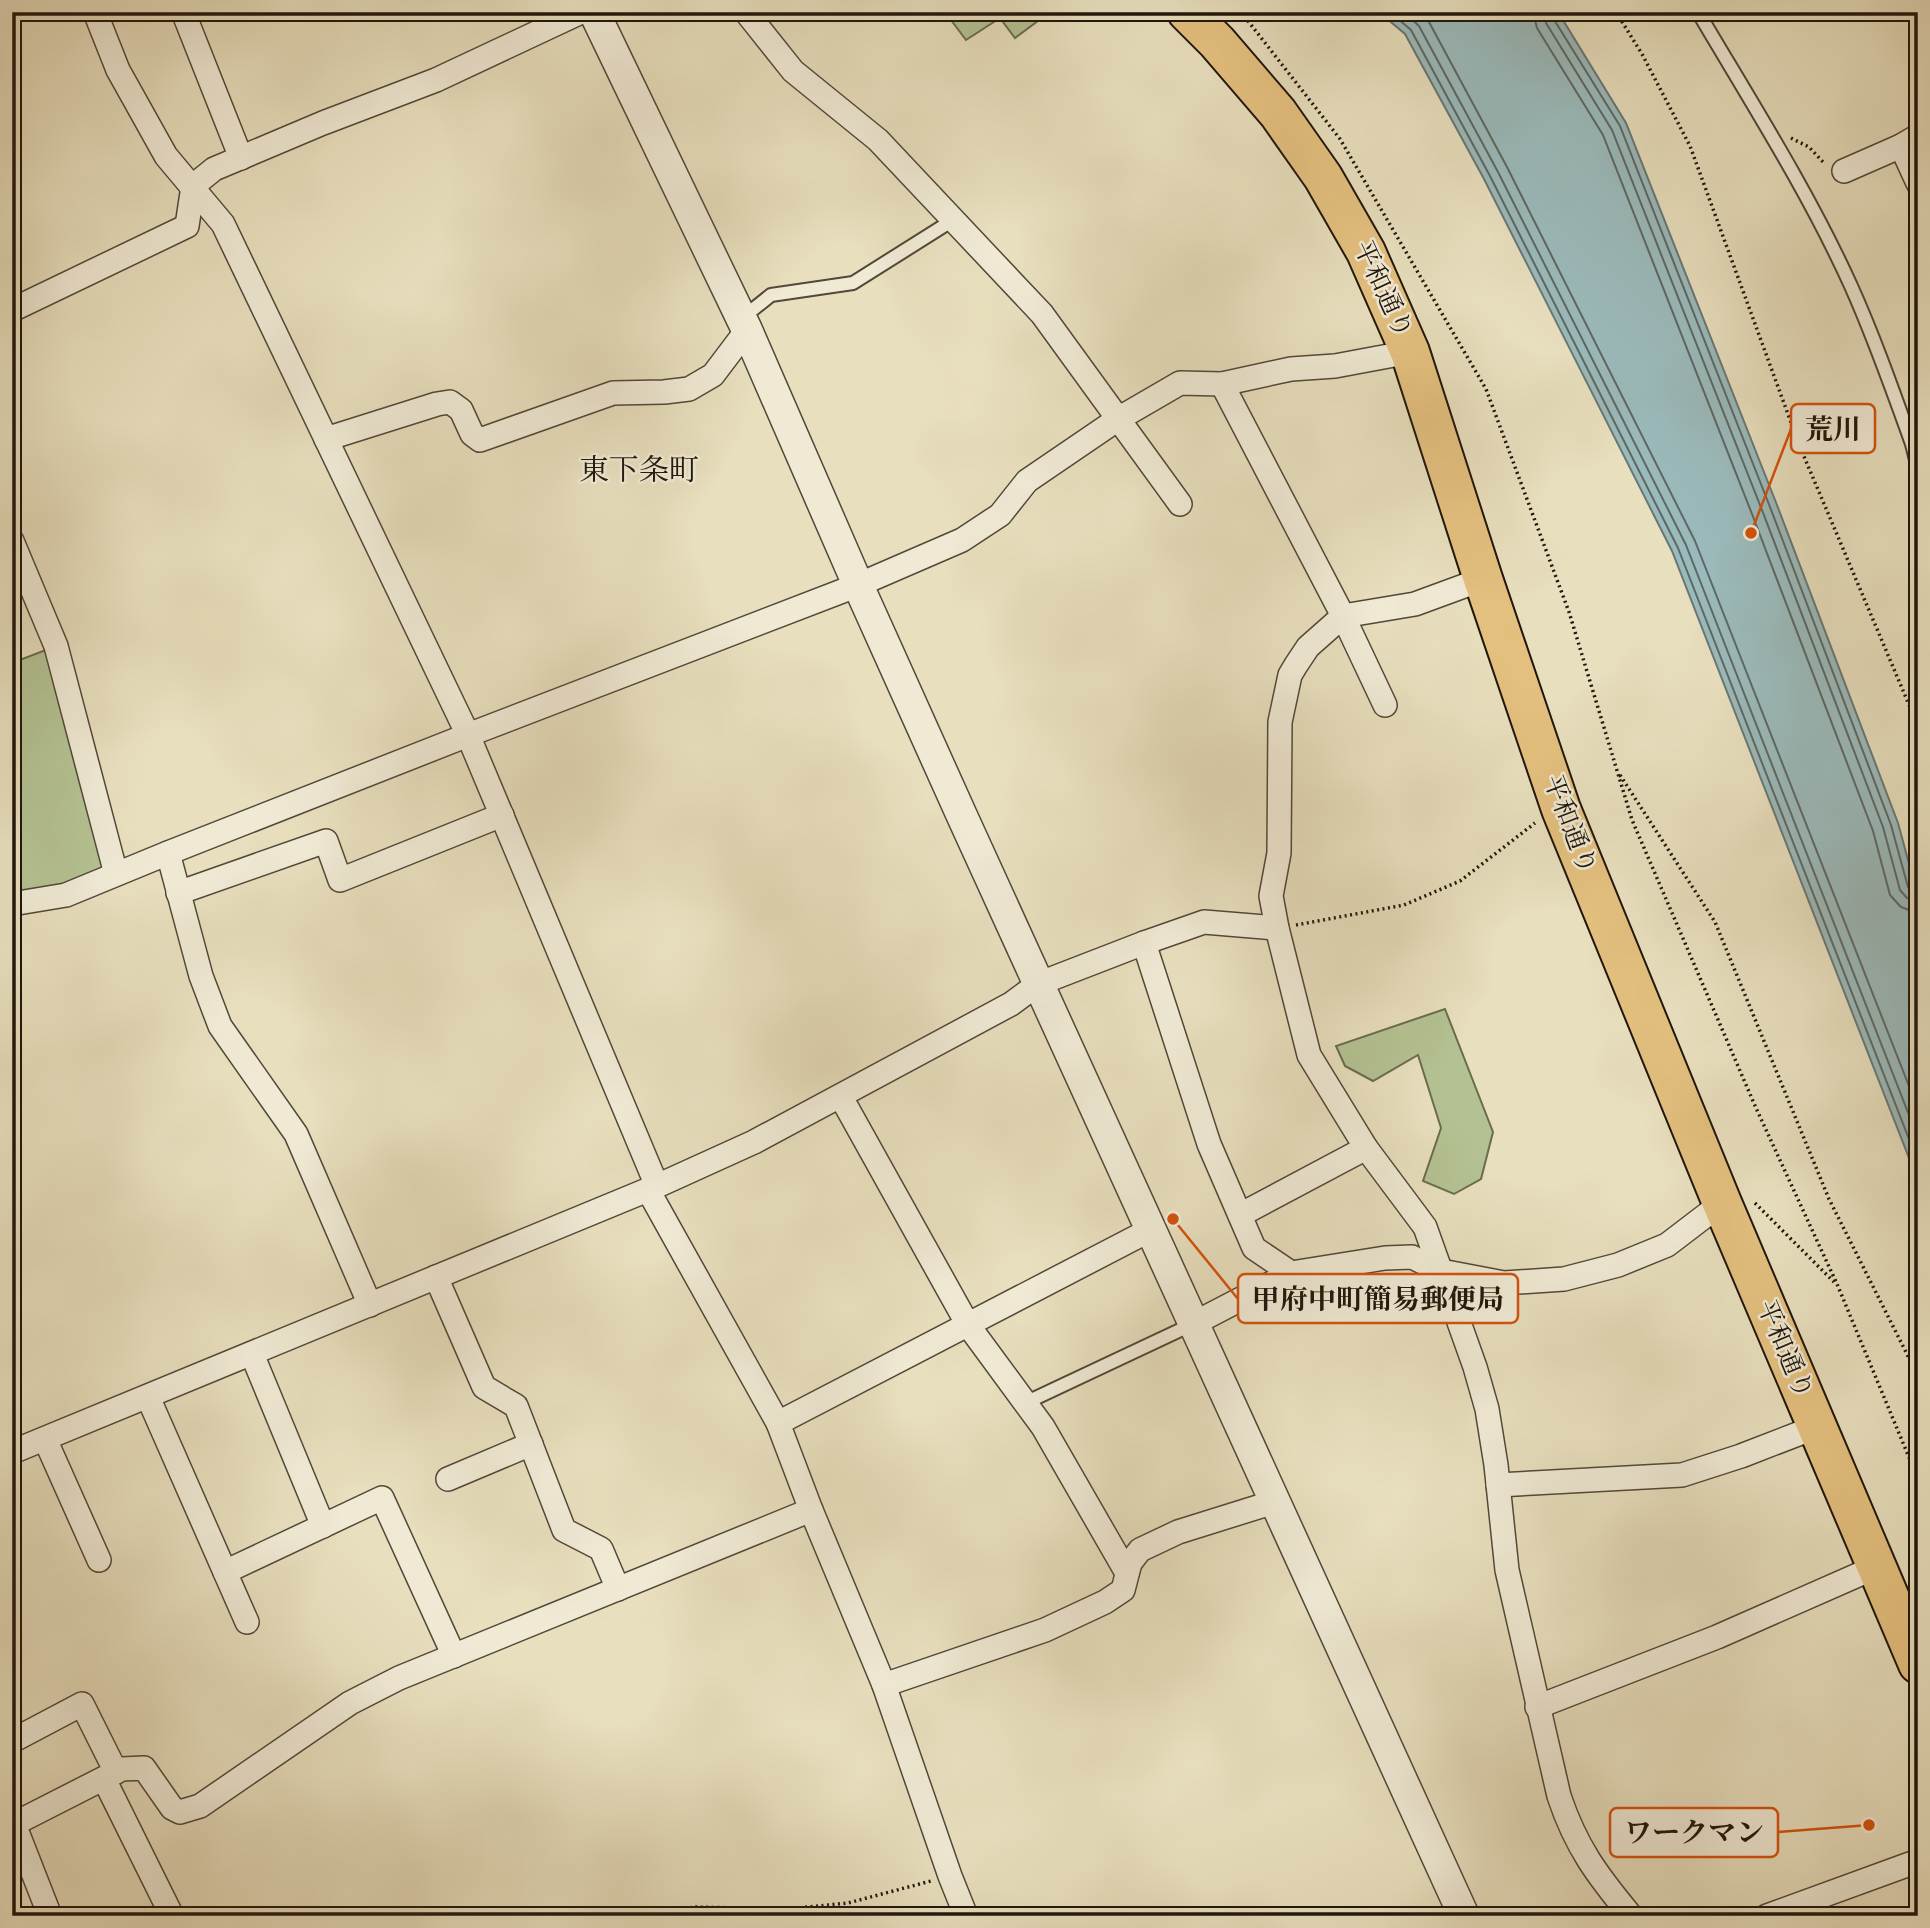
<svg xmlns="http://www.w3.org/2000/svg" width="1930" height="1928" font-family="'Old Standard TT','Noto Serif JP',serif">
	<style>
		.green { fill: #b4c293; stroke: #6a6c50; stroke-width: 2 }
		.water { fill: #9bbabb; stroke: #697875; stroke-width: 2 }
		.lines { fill: none; stroke-linecap: round; stroke-linejoin: round }
		.shore { stroke: #5d6864; stroke-width: 2 }
		.service-casing { stroke: #514838; stroke-width: 16 }
		.minor-casing { stroke: #514838; stroke-width: 26 }
		.tertiary-casing { stroke: #514838; stroke-width: 33 }
		.trunk-casing { stroke: #1f160c; stroke-width: 42 }
		.path { stroke: #1f160c; stroke-width: 3.5; stroke-dasharray: 2 3.5; stroke-linecap: butt }
		.service { stroke: #f0ead5; stroke-width: 12 }
		.minor { stroke: #f0ead5; stroke-width: 23 }
		.tertiary { stroke: #f0ead5; stroke-width: 30 }
		.trunk { stroke: #e4c07f; stroke-width: 38 }
		.labels { text-anchor: middle; dominant-baseline: central; stroke-width: 5; stroke-linejoin: round; paint-order: stroke }
		.street-label { font-size: 26px; fill: #1f160c; stroke: #f0ead5 }
		.quarter-label { font-size: 30px; fill: #1f160c; stroke: #f0ead5 }
		.leader { fill: none; stroke: #d4520c; stroke-width: 2.5 }
		.callout-dot { fill: #d4520c; stroke: #f0ead5; stroke-width: 2.5 }
		.callout { fill: #f0ead5; stroke: #d4520c; stroke-width: 2.5 }
		.callout-label { font-size: 28px; text-anchor: middle; font-weight: bold; fill: #1f160c }
	</style>
	<rect width="100%" height="100%" fill="#e8dfbe"/>
	<filter id="stains"><feTurbulence type="fractalNoise" baseFrequency=".00286" numOctaves="4"/><feColorMatrix values="0 0 0 0 .2 0 0 0 0 .09 0 0 0 0 .02 0 0 0 .5 -.17"/></filter>
	<radialGradient id="worn" r=".72"><stop offset=".6" stop-color="#630" stop-opacity="0"/><stop offset="1" stop-color="#630" stop-opacity=".3"/></radialGradient>
	<g class="green">
		<path d="M945,12H1050L1015,38L1000,18L966,40Z"/>
		<path d="M56,646L116,874L12,904V663Z"/>
		<path d="M1445,1009L1493,1132L1481,1179L1454,1194L1423,1181L1441,1128L1418,1055L1373,1081L1345,1066L1336,1046Z"/>
	</g>
	<path class="water" d="M1379,12H1558L1626,123L1777,505L1898,823L1918,897V1181L1672,551L1484,179L1405,34Z"/>
	<g class="lines">
		<g class="shore">
			<path d="M1390,12L1411,30L1490,176L1678,548L1918,1162"/>
			<path d="M1404,12L1419,26L1498,172L1686,545L1918,1138"/>
			<path d="M1420,12L1429,22L1507,167L1695,541L1918,1109"/>
			<path d="M1533,12L1537,28L1603,135L1752,514L1873,831L1890,895L1901,907L1909,910L1918,911"/>
			<path d="M1543,12L1546,23L1612,130L1762,510L1883,827L1900,890L1907,898L1918,901"/>
			<path d="M1552,12L1553,18L1620,126L1770,507L1891,825L1908,887L1912,891L1918,892"/>
		</g>
		<g class="service-casing">
			<g id="service">
				<path d="M1698,12C1751,102 1808,191 1851,286C1874,337 1893,391 1912,444L1918,468"/>
				<path d="M741,319L771,295L853,283L953,220"/>
				<path d="M1025,1403L1193,1324"/>
			</g>
		</g>
		<g class="minor-casing">
			<g id="minor">
				<path d="M95,12L118,70L166,156L223,224L468,735L657,1186"/>
				<path d="M746,12L793,71L878,140L1042,314L1180,504"/>
				<path d="M184,14L241,158"/>
				<path d="M1901,146L1918,183"/>
				<path d="M1844,171L1901,146L1918,136"/>
				<path d="M12,310L187,226L193,186L214,169L323,123L436,80L581,12"/>
				<path d="M1222,384L1343,616L1385,705"/>
				<path d="M326,439L437,404L450,402L461,410L472,434L480,440L613,393L664,392L689,389L713,375L747,330"/>
				<path d="M12,541L56,646L116,874"/>
				<path d="M1483,579L1415,604L1343,616L1308,647L1296,665L1290,675L1280,722L1279,853L1271,896L1277,928L1309,1055L1366,1148L1425,1227L1475,1367L1487,1409L1496,1465L1507,1570L1559,1796C1576,1847 1597,1875 1631,1916"/>
				<path d="M168,853L201,976L220,1026L296,1134L370,1305"/>
				<path d="M178,893L326,841L340,880L502,815"/>
				<path d="M12,904L66,895L168,853L468,735L858,585L962,540L1000,515L1027,481L1118,419L1180,383L1222,384L1291,369L1335,366L1410,352"/>
				<path d="M1144,943L1209,1144L1254,1248L1291,1273"/>
				<path d="M841,1097L968,1325L1043,1427L1127,1573"/>
				<path d="M648,1190L778,1423L811,1510L884,1685L950,1876L966,1916"/>
				<path d="M1240,1215L1366,1148"/>
				<path d="M436,1277L484,1387L516,1406L564,1530L601,1549L618,1589"/>
				<path d="M1193,1324L1291,1273L1385,1258L1412,1257L1441,1271L1504,1283L1564,1279L1618,1265L1667,1245L1722,1203"/>
				<path d="M252,1354L323,1526"/>
				<path d="M148,1397L247,1622"/>
				<path d="M778,1423L1150,1230"/>
				<path d="M45,1439L99,1560"/>
				<path d="M12,1452L657,1186L754,1142L1011,1004L1038,984L1144,943L1204,922L1277,928"/>
				<path d="M448,1479L531,1444"/>
				<path d="M1498,1485L1682,1475L1741,1456L1816,1427"/>
				<path d="M225,1572L382,1498L454,1656"/>
				<path d="M884,1685L1045,1630L1105,1602L1123,1590L1130,1563L1140,1550L1178,1532L1274,1502"/>
				<path d="M1537,1707L1717,1637L1876,1567"/>
				<path d="M12,1741L82,1704L116,1772"/>
				<path d="M104,1779L172,1916"/>
				<path d="M14,1824L50,1916"/>
				<path d="M12,1825L122,1769L144,1768L172,1808L180,1812L200,1806L350,1703L399,1678L811,1510"/>
				<path d="M1767,1916L1918,1861"/>
			</g>
		</g>
		<g class="tertiary-casing">
			<path id="tertiary" d="M594,12L747,330L858,585L962,816L1464,1916"/>
		</g>
		<g class="trunk-casing">
			<path id="trunk" d="M1187,12L1217,42L1278,113L1323,177L1366,252L1410,352L1483,579L1561,809L1722,1203L1918,1664"/>
		</g>
		<g class="path">
			<path d="M1241,12L1340,139L1486,389L1569,612L1632,820L1756,1108L1837,1284L1918,1479"/>
			<path d="M1616,12L1642,54L1690,146L1800,447L1918,726"/>
			<path d="M1791,138L1809,147L1824,163"/>
			<path d="M1620,775L1715,922L1829,1199L1918,1376"/>
			<path d="M1296,925L1404,905L1460,881L1535,823"/>
			<path d="M1755,1203L1834,1282"/>
			<path d="M641,1916L694,1907L788,1909L848,1903L931,1881"/>
		</g>
		<use href="#service" class="service"/>
		<use href="#minor" class="minor"/>
		<use href="#tertiary" class="tertiary"/>
		<use href="#trunk" class="trunk"/>
	</g>
	<g class="labels">
		<g class="street-label">
			<text transform="translate(1382 290) rotate(65)">平和通り</text>
			<text transform="translate(1569 825) rotate(69)">平和通り</text>
			<text transform="translate(1784 1350) rotate(67)">平和通り</text>
		</g>
		<g class="quarter-label">
			<text x="639" y="472">東下条町</text>
		</g>
	</g>
	<path class="leader" d="M1751 533L1791 429M1173 1219L1238 1299M1869 1825L1778 1832"/>
	<g class="callout-dot">
		<circle cx="1751" cy="533" r="7"/>
		<circle cx="1173" cy="1219" r="7"/>
		<circle cx="1869" cy="1825" r="7"/>
	</g>
	<g class="callout">
		<rect x="1791" y="404" width="84" height="49" rx="7"/>
		<rect x="1238" y="1274" width="280" height="49" rx="7"/>
		<rect x="1610" y="1808" width="168" height="49" rx="7"/>
	</g>
	<g class="callout-label">
		<text x="1833" y="439">荒川</text>
		<text x="1378" y="1309">甲府中町簡易郵便局</text>
		<text x="1694" y="1842">ワークマン</text>
	</g>
	<rect width="1930" height="1928" fill="none" stroke="#e8dfbe" stroke-width="42"/>
	<rect x="14" y="14" width="1902" height="1900" fill="none" stroke="#1f160c" stroke-width="3.5"/>
	<rect x="21" y="21" width="1888" height="1886" fill="none" stroke="#1f160c" stroke-width="2"/>
	<rect width="100%" height="100%" filter="url(#stains)"/>
	<rect width="100%" height="100%" fill="url(#worn)"/>
</svg>
